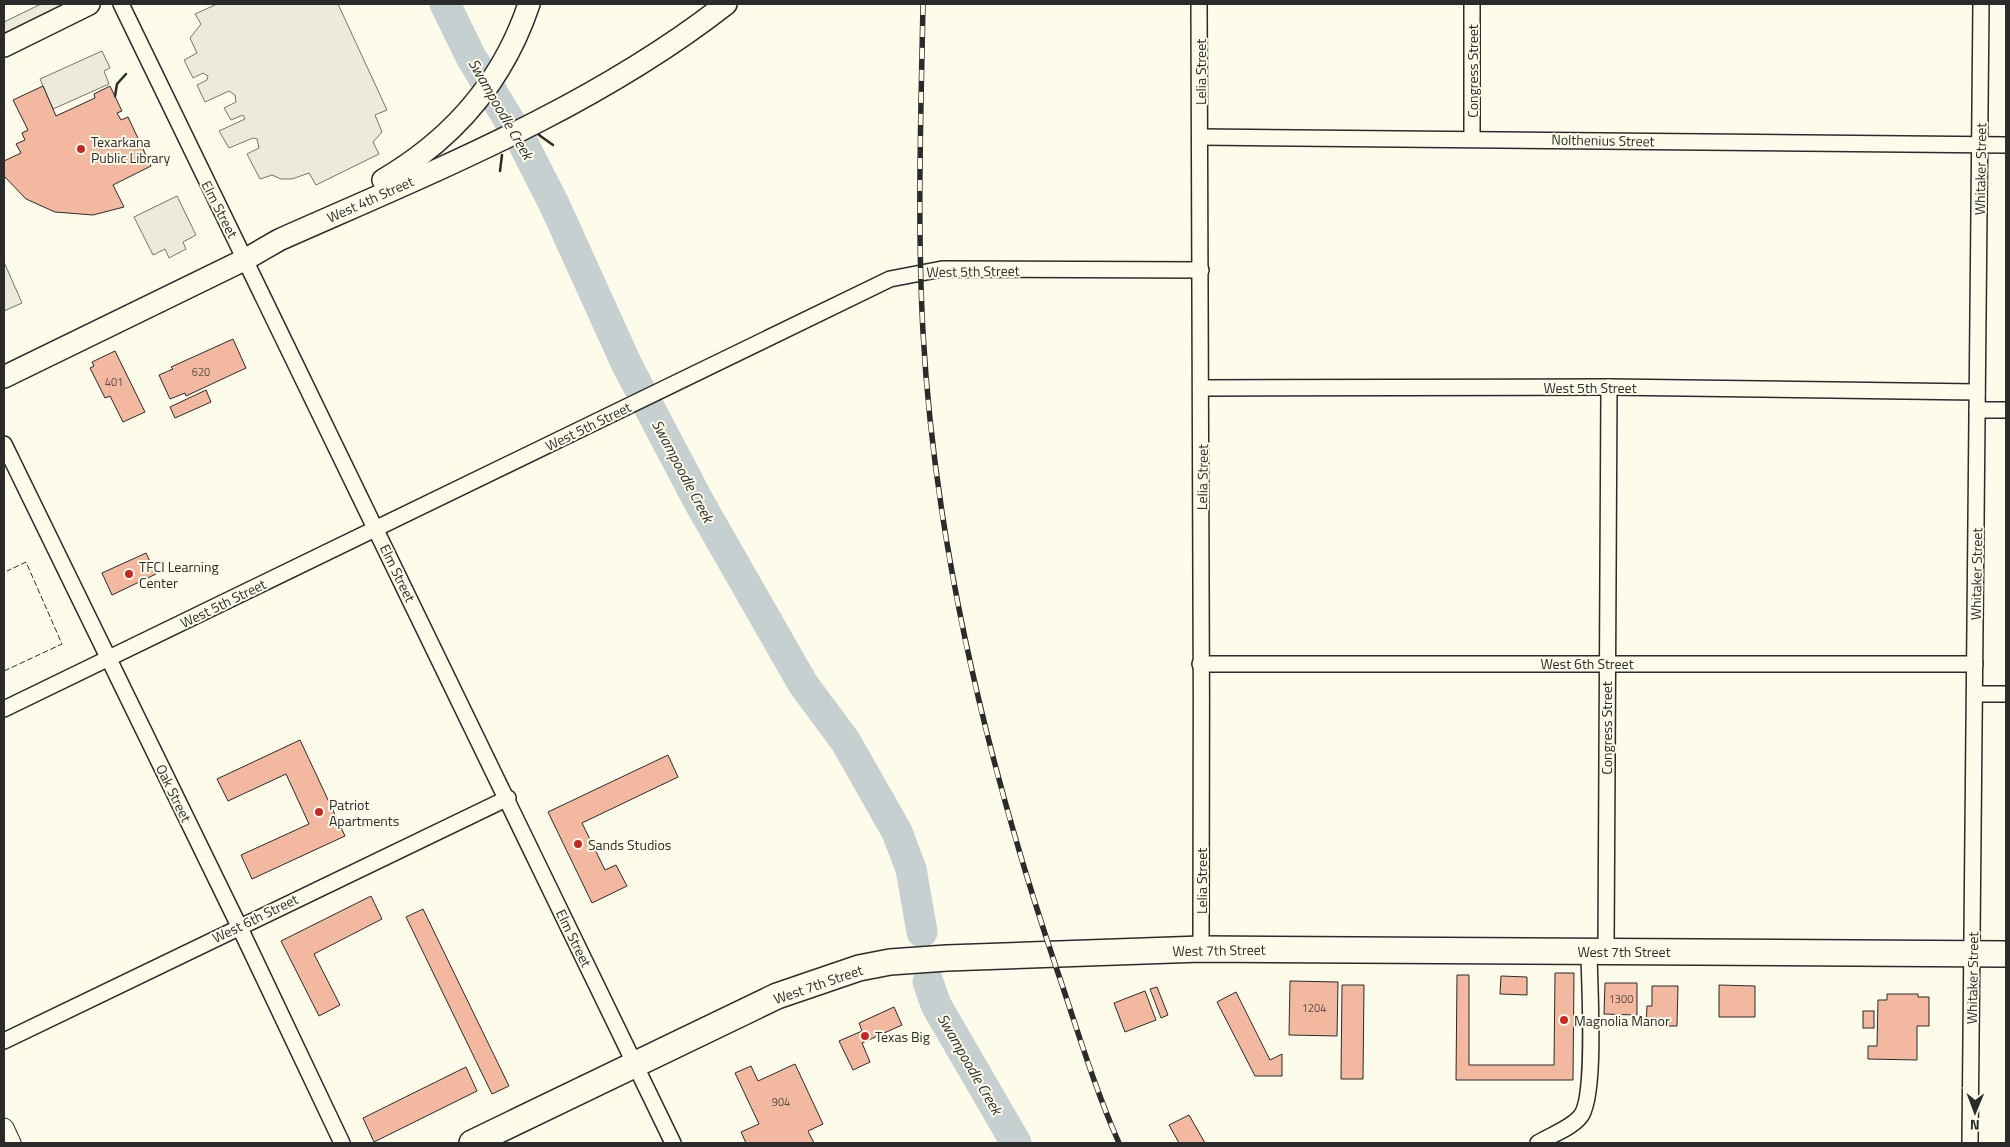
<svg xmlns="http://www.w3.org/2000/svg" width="2010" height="1147" font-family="'Titillium Web',sans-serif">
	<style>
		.parking { fill: #eceadb; stroke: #74746e }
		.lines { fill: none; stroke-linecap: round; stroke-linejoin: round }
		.stream { stroke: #c7d0d0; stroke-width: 5 }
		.river { stroke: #c7d0d0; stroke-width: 31 }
		.building { fill: #f2b8a0; stroke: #2b2b2b }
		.minor-casing { stroke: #2b2b2b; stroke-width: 18 }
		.tertiary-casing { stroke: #2b2b2b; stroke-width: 21 }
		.secondary-casing { stroke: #2b2b2b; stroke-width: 24 }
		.primary-casing { stroke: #2b2b2b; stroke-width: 28 }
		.minor { stroke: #fdfbea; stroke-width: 15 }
		.tertiary { stroke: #fdfbea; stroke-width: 19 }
		.secondary { stroke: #fdfbea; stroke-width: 21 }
		.primary { stroke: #fdfbea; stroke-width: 25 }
		.rail-casing { stroke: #2b2b2b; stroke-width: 5.5 }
		.rail { stroke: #fdfbea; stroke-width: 4; stroke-dasharray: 11; stroke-linecap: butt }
		.fence { stroke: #2b2b2b; stroke-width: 1; stroke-dasharray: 6 2.5; stroke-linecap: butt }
		.wall { stroke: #2b2b2b; stroke-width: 2.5 }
		.poi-dot { fill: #c62828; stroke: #fdfbea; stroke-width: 2 }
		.labels { text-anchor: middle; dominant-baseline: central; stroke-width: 4; stroke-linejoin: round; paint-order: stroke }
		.number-label { font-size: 11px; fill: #5d4e48 }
		.street-label { font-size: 14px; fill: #2b2b2b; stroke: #fdfbea }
		.poi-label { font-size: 14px; fill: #2b2b2b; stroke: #fdfbea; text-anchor: start }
		.water-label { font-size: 15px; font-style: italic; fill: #2b2b2b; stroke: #fdfbea }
	</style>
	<rect width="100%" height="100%" fill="#fdfbea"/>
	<g class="parking">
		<path d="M41,4H74L4,38V22Z"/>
		<path d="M217,4H338L387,110L375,115L382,132L373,142L379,154L316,185L309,173L292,179H281L272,175L260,179L247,154L259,148L257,139L253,138L229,148L219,131L245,119L243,115L231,120L224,108L236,102L235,95L229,91L205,102L197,85L207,80L208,76L203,73L193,78L184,60L197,53L190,38L201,24L195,14Z"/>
		<path d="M102,51L110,68L104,71L109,84L53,109L40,79Z"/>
		<path d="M177,196L196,235L183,242L186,249L169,258L165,249L153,255L134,217Z"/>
		<path d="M4,262L22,303L4,311Z"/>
	</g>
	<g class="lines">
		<path class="stream" d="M1015,1143L1016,1142"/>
		<g class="river">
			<path d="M445,4L471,57L524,145L554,204L627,365L699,502L803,684L846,742L897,832L911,869L922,932"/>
			<path d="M928,982L936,1005L1016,1143"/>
		</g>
	</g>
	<g class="building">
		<path d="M43,86L56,116L95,98L94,94L110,86L122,111L117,113L121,120L128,117L151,166L113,185L124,207L93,215L55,212L26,199L4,176V161L21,153L16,144L25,140L22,133L28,130L13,100Z"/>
		<path d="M233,339L246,368L186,396L185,393L170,399L159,375L173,369L171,367Z"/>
		<path d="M115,351L145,412L123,422L110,396L105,398L90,368L94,366L92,362Z"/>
		<path d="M206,390L211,402L175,418L170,407Z"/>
		<path d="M146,553L156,574L112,595L102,573Z"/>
		<path d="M300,740L345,836L252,879L241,855L309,824L286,774L228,801L217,779Z"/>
		<path d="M668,755L678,777L582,823L605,870L616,865L627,886L592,903L548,812Z"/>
		<path d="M371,896L382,919L314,954L340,1005L319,1016L281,941Z"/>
		<path d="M423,909L509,1086L492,1094L406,917Z"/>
		<path d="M1555,973H1574L1573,1080H1456L1457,975H1469V1065H1554Z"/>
		<path d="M1501,976L1527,977V995L1500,994Z"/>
		<path d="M1290,981L1338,982L1337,1036L1289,1035Z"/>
		<path d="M1605,983H1637V1015L1604,1014Z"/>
		<path d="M1342,985H1364L1363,1079H1341Z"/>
		<path d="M1719,985L1755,986V1017H1719Z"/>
		<path d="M1652,986H1678L1677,1026H1646L1647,1006H1652Z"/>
		<path d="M1157,987L1168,1015L1161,1018L1150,989Z"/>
		<path d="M1145,991L1156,1020L1125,1032L1114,1003Z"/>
		<path d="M1236,992L1270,1060L1282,1054V1076H1255L1217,1002Z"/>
		<path d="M1887,994H1918V997H1929V1026H1917V1060L1868,1059V1046H1877L1878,1000H1887Z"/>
		<path d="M894,1007L902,1025L862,1043L870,1062L853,1070L839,1041L862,1031L859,1023Z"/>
		<rect x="1863" y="1011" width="11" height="17"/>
		<path d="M795,1064L823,1124L808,1131L814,1143H746L741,1132L759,1124L735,1073L751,1066L758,1081Z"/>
		<path d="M466,1067L477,1091L374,1142L363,1118Z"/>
		<path d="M1189,1115L1205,1143H1179L1169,1125Z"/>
	</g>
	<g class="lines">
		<g class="minor-casing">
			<g id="minor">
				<path d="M121,4L673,1143"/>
				<path d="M1199,4C1201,319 1202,634 1201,949"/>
				<path d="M1200,137L2006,145"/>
				<path d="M1472,138V4"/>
				<path d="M1203,388L1609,387L1977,392"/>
				<path d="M1977,410H2006"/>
				<path d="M4,444L239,926L342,1143"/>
				<path d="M1200,664H1975"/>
				<path d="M1975,694H2006"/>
				<path d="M4,709L890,279L942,269L1201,270"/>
				<path d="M1606,950L1609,387"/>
				<path d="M4,1041L508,798"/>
				<path d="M1538,1143C1551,1135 1571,1128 1580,1117C1597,1099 1589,980 1589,951"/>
				<path d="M1970,1143L1981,4"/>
			</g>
		</g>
		<g class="tertiary-casing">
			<path id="tertiary" d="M4,1128L11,1143"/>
		</g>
		<g class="secondary-casing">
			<g id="secondary">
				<path d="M4,46L89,4"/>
				<path d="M383,180C453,139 503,82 529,4"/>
				<path d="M4,377L246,259L279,240C432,172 593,108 726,4"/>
			</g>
		</g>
		<g class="primary-casing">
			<path id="primary" d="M472,1143L777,996L859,968L890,962L947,958L1201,949L2006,954"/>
		</g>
		<use href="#minor" class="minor"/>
		<use href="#tertiary" class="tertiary"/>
		<use href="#secondary" class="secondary"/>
		<use href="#primary" class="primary"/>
		<g class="rail-casing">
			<path id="rail" d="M923,4C921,113 917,223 923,332C935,548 987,762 1056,967C1076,1025 1094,1087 1119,1143"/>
		</g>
		<use href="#rail" class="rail"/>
		<path class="fence" d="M4,671L62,644L26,562L7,571"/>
		<g class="wall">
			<path d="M115,96L117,84L126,74"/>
			<path d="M539,135L553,145"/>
			<path d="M500,171L502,155"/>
		</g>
	</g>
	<g class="poi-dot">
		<circle cx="81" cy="149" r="5"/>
		<circle cx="129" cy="574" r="5"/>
		<circle cx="319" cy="812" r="5"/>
		<circle cx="578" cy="844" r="5"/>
		<circle cx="1564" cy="1020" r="5"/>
		<circle cx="865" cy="1036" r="5"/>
	</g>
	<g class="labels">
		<g class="number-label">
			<text x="201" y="372">620</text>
			<text x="114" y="382">401</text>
			<text x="1621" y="999">1300</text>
			<text x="1314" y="1008">1204</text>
			<text x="781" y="1102">904</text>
		</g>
		<g class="street-label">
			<text transform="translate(1472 71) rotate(-90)">Congress Street</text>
			<text transform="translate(1200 72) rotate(-90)">Lelia Street</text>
			<text transform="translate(1603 140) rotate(1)">Nolthenius Street</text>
			<text transform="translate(1980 169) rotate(-89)">Whitaker Street</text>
			<text transform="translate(370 199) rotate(-24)">West 4th Street</text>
			<text transform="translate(220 209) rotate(63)">Elm Street</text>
			<text transform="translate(973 271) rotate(-1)">West 5th Street</text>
			<text x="1590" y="387">West 5th Street</text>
			<text transform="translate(588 426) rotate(-26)">West 5th Street</text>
			<text transform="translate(1202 477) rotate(-89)">Lelia Street</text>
			<text transform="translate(398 573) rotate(64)">Elm Street</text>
			<text transform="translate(1976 574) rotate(-89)">Whitaker Street</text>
			<text transform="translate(223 603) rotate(-26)">West 5th Street</text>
			<text x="1587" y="663">West 6th Street</text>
			<text transform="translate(1606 728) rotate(-90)">Congress Street</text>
			<text transform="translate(174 793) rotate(64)">Oak Street</text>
			<text transform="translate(1201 881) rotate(-90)">Lelia Street</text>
			<text transform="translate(255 918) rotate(-26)">West 6th Street</text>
			<text transform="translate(574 938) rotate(64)">Elm Street</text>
			<text transform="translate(1219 950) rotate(-1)">West 7th Street</text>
			<text x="1624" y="951">West 7th Street</text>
			<text transform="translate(1972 978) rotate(-89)">Whitaker Street</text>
			<text transform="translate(818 984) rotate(-19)">West 7th Street</text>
		</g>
		<g class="poi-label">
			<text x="91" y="141">Texarkana<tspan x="91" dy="16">Public Library</tspan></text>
			<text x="139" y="566">TFCI Learning<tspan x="139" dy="16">Center</tspan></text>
			<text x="329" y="804">Patriot<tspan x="329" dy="16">Apartments</tspan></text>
			<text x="588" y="844">Sands Studios</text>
			<text x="1574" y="1020">Magnolia Manor</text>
			<text x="875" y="1036">Texas Big</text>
		</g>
		<g class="water-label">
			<text transform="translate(501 109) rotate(60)">Swampoodle Creek</text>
			<text transform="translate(683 471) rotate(62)">Swampoodle Creek</text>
			<text transform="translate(970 1064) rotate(60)">Swampoodle Creek</text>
		</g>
	</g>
	<rect width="2010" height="1147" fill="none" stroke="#2b2b2b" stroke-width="10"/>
	<g transform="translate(1975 1112) rotate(181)" stroke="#fdfbea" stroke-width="4" paint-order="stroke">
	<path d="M0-4L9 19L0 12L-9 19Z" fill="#2b2b2b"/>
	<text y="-8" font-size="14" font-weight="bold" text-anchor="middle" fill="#2b2b2b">N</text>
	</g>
</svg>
